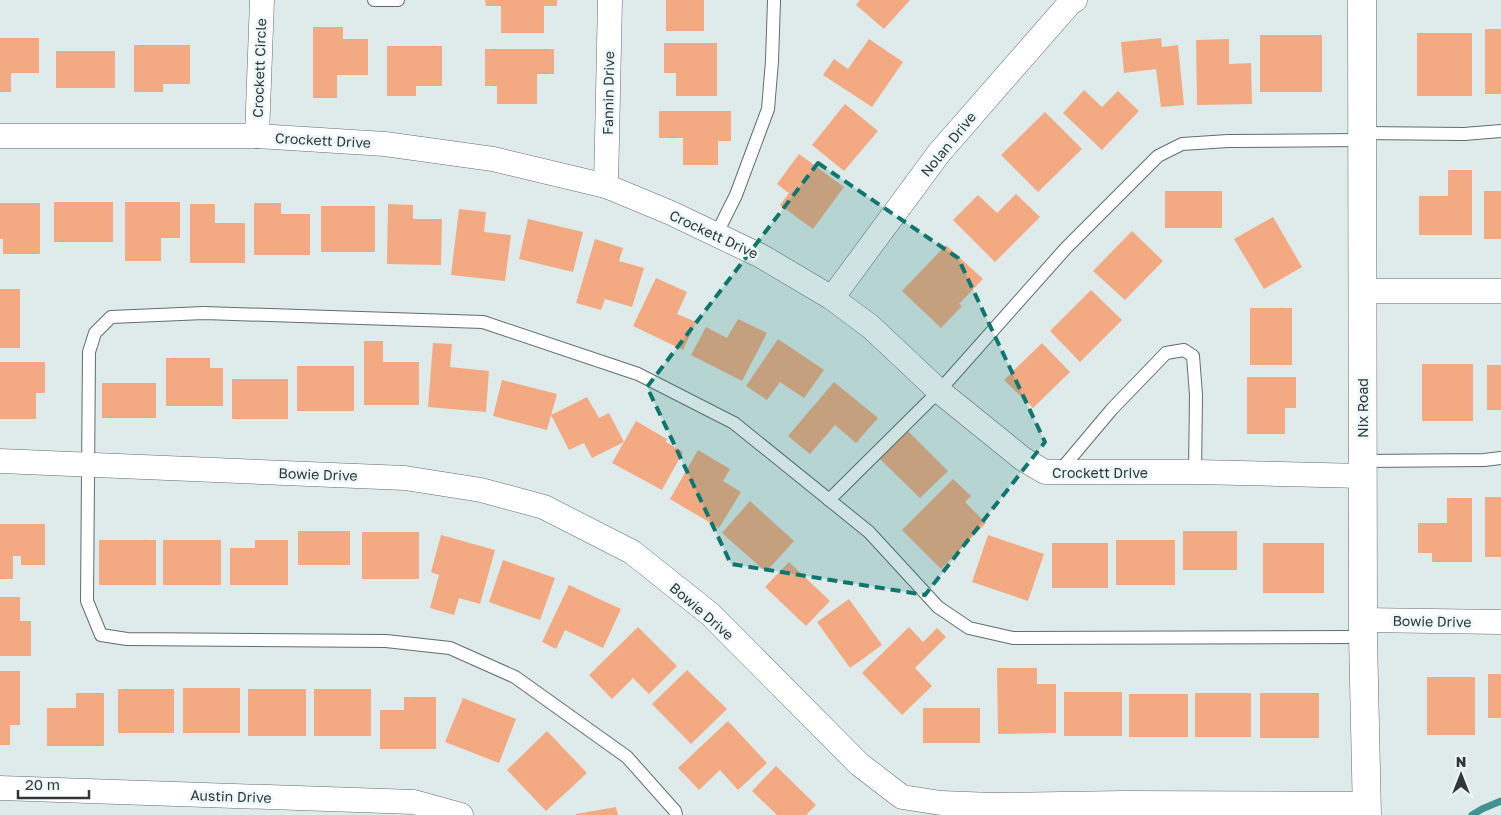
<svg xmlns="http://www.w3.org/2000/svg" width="1501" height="815" font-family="'Golos Text',sans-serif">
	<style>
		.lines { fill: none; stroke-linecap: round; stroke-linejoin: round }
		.stream { stroke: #409293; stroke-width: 7 }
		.building { fill: #f3aa83 }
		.lane-casing { stroke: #626d6d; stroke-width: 14 }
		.street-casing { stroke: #626d6d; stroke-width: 25 }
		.secondary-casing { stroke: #626d6d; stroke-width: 29 }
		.lane { stroke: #fff; stroke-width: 12 }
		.street { stroke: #fff; stroke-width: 24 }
		.secondary { stroke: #fff; stroke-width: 28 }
		.marked { fill: #0f766e; fill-opacity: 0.2; stroke: #0f766e; stroke-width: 4; stroke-dasharray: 10 6; stroke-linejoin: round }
		.labels { text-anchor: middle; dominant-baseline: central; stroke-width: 5; stroke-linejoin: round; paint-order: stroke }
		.street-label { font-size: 14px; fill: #313636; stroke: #ecf8f8 }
	</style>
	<rect width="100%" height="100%" fill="#dfebeb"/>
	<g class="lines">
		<path class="stream" d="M1472,815L1482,809L1501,801"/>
	</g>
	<g class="building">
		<path d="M485,0H557V6H544V33H501V6H486Z"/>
		<rect x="666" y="0" width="38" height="31"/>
		<path d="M860,0H910L884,29L856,5Z"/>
		<path d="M313,27H343V39H368V75H337V98H313Z"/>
		<rect x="1485" y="29" width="16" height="65"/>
		<rect x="1417" y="33" width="55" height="63"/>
		<rect x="1260" y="35" width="62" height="57"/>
		<path d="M0,38H39V73H11V92H0Z"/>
		<path d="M1161,38L1162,47L1178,45L1184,105L1161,107L1156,69L1124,73L1121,42Z"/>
		<path d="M869,39L903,62L872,107L823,75L834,59L848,69Z"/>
		<path d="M1229,39V64L1251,63L1252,104L1197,105L1196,40Z"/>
		<path d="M664,43H717V96H676V73H664Z"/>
		<path d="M134,45H190V84H163V92H134Z"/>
		<path d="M387,46H442V86H416V96H387Z"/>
		<path d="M485,49H554V74H537V104H497V86H485Z"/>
		<rect x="56" y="51" width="59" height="37"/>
		<path d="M1084,90L1102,107L1118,91L1139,111L1102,150L1063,113Z"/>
		<path d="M845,104L878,131L844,171L812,145Z"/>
		<path d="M659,111H731V141H718V165H683V138H659Z"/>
		<path d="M1045,112L1082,149L1038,192L1001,155Z"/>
		<path d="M799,154L844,187L813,229L780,205L789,193L777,184Z"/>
		<path d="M1448,170H1472V235H1419V196H1448Z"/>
		<rect x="1165" y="191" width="57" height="37"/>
		<rect x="1484" y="191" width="17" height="48"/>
		<path d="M1016,194L1040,217L995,262L953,220L978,195L997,213Z"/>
		<rect x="54" y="202" width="59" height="40"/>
		<path d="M125,202H180V238H161V261H125Z"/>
		<path d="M0,203H40V254H3V239H0Z"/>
		<path d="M254,203H281V214H310V255H254Z"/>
		<path d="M190,204H215V223H245V263H190Z"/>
		<path d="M388,204L413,205V219H442L441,265L387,264Z"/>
		<rect x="321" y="206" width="54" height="46"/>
		<path d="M459,209L486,212L484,232L511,235L505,281L451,275Z"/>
		<path d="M1273,217L1302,267L1264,289L1234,239Z"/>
		<path d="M528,219L583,232L573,272L519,259Z"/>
		<path d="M1132,231L1163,261L1125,300L1093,271Z"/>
		<path d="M595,239L623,248L619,261L644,268L632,307L605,299L601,310L576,303Z"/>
		<path d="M946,245L983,279L959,304L962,306L941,328L902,291Z"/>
		<path d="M656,278L687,292L677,314L696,322L683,350L633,326Z"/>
		<rect x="0" y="289" width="20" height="59"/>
		<path d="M1091,290L1122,320L1080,362L1050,331Z"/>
		<rect x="1250" y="308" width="42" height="57"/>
		<path d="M738,319L767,333L742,381L691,355L706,327L727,338Z"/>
		<path d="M778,339L824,370L804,398L780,382L767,400L746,386Z"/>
		<path d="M364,341H383V362H419V405H364Z"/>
		<path d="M433,343L452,344L450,367L489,371L486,412L428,407Z"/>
		<path d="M1042,343L1070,372L1033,408L1004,380Z"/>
		<path d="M166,358H210V368H223V406H166Z"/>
		<path d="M0,362H45V393H36V419H0Z"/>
		<rect x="1422" y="364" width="51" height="57"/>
		<rect x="1487" y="365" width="14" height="45"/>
		<rect x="297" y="366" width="57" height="45"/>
		<path d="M1247,377H1296V408H1285V434H1247Z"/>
		<rect x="232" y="379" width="56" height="40"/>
		<path d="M502,380L557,394L547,430L493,416Z"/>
		<path d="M834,382L878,418L856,443L835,425L810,454L788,436Z"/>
		<rect x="102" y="383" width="54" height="35"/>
		<path d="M587,397L599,418L609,413L624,442L592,458L584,443L569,450L551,415Z"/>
		<path d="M636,421L667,439L666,442L683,452L662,490L612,463Z"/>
		<path d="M908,431L948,471L920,498L880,459Z"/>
		<path d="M698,450L730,469L723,481L741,492L719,528L670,499Z"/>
		<path d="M953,479L971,496L965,502L986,523L941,569L902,530Z"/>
		<rect x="1485" y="497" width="16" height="60"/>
		<path d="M1447,498H1472V562H1432V553H1418V523H1447Z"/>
		<path d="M750,501L794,541L766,572L722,533Z"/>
		<path d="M0,524H45V565H21V556H13V579H0Z"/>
		<rect x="298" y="531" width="52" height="34"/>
		<rect x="1183" y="531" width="54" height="39"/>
		<rect x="362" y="532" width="57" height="47"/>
		<path d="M441,535L495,550L480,604L459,598L454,615L430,608L439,575L431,572Z"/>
		<path d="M988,535L1044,554L1028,601L972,582Z"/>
		<rect x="99" y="540" width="57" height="45"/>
		<rect x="163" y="540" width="58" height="45"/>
		<path d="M255,540H288V585H230V548H255Z"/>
		<rect x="1116" y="540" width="59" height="45"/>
		<rect x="1052" y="543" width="56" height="45"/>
		<rect x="1263" y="543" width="61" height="50"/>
		<path d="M503,560L555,578L540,620L489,602Z"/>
		<path d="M789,562L830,601L806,626L765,587Z"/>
		<path d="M569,585L621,609L603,648L565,630L556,649L542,642Z"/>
		<path d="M0,597H20V621H31V656H0Z"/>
		<path d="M849,599L882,645L850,668L817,622Z"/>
		<path d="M638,627L677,666L649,694L633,678L612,699L589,675Z"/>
		<path d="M909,627L923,642L937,628L946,637L915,668L932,686L902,715L862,673Z"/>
		<path d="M997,668H1037V684H1056V733L998,734Z"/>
		<path d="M687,670L727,709L691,744L652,704Z"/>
		<path d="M0,671H20V725H10V745H0Z"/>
		<rect x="1488" y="674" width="13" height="44"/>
		<rect x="1427" y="677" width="48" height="58"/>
		<rect x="183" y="688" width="57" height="45"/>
		<rect x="118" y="689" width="56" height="44"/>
		<rect x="248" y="689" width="58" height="47"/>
		<rect x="314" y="689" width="57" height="47"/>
		<rect x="1064" y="692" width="58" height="44"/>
		<path d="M76,693H104V746H47V708H76Z"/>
		<rect x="1195" y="693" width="56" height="44"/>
		<rect x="1260" y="693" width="59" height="45"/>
		<rect x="1129" y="694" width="59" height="43"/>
		<path d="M404,697H436V749H380V710H404Z"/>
		<path d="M463,698L516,719L499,763L445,742Z"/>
		<rect x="923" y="708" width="57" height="35"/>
		<path d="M728,721L767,763L738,790L720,770L699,790L678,768Z"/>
		<path d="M547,731L587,773L546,811L507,770Z"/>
		<path d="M776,766L816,805L806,815H777L752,791Z"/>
		<path d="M616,807L618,815H576V814Z"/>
	</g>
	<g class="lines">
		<g class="lane-casing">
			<g id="lane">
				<path d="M374,0H398"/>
				<path d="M1362,133L1464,134L1501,131"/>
				<path d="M716,235L736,195L768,109L772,61L774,0"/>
				<path d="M1362,461L1484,460L1501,458"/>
				<path d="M1059,472L1112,409L1166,353L1184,350L1193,356L1196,395L1195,472"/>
				<path d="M829,500L939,391L1066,248L1158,156L1182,144L1228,141L1362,140"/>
				<path d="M676,815L675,811L627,757L515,677L450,648L386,641L127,639L101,635L87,601L89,352L95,333L111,317L204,313L483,322L638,374L734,423L869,532L938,607L969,628L1013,638L1363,637"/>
			</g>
		</g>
		<g class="street-casing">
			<g id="street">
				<path d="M0,136H257L385,144L493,159L606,186L671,213L761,256L832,298L871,327L939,391L1023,459L1045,472H1197L1363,476"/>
				<path d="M257,136L262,0"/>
				<path d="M606,186L610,0"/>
				<path d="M1362,291H1501"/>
				<path d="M832,298L939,153L1070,3L1075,0"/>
				<path d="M0,461L405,478L481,490L544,507L632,552L710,614L859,764L902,797L941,803L992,805L1123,803L1366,804"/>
				<path d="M1363,620L1501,622"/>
				<path d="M0,788L414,802L461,815"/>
			</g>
		</g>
		<g class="secondary-casing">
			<path id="secondary" d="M1362,0L1363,637L1367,815"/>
		</g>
		<use href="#lane" class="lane"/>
		<use href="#street" class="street"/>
		<use href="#secondary" class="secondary"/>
	</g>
	<path class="marked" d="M818,163L958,258L1045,442L925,595L731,564L647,387Z"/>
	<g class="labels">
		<g class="street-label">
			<text transform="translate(259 68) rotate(-88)">Crockett Circle</text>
			<text transform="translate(608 93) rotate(-89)">Fannin Drive</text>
			<text transform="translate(323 140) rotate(3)">Crockett Drive</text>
			<text transform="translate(948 144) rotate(-51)">Nolan Drive</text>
			<text transform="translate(714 234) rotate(25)">Crockett Drive</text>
			<text transform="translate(1362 408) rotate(-90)">Nix Road</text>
			<text x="1100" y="472">Crockett Drive</text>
			<text transform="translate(318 474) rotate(2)">Bowie Drive</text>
			<text transform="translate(702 611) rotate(41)">Bowie Drive</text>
			<text transform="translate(1432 621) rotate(1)">Bowie Drive</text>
			<text transform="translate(231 796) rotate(2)">Austin Drive</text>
		</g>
	</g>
	<g transform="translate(1461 775)" stroke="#ecf8f8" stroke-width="4" paint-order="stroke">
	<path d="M0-4L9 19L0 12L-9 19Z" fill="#313636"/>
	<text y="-8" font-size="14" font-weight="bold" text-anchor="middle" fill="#313636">N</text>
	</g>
	<path d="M18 790v8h71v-8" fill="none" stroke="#313636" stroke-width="2.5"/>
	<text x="25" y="790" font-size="15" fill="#313636" stroke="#ecf8f8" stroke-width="4" paint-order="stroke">20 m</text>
</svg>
